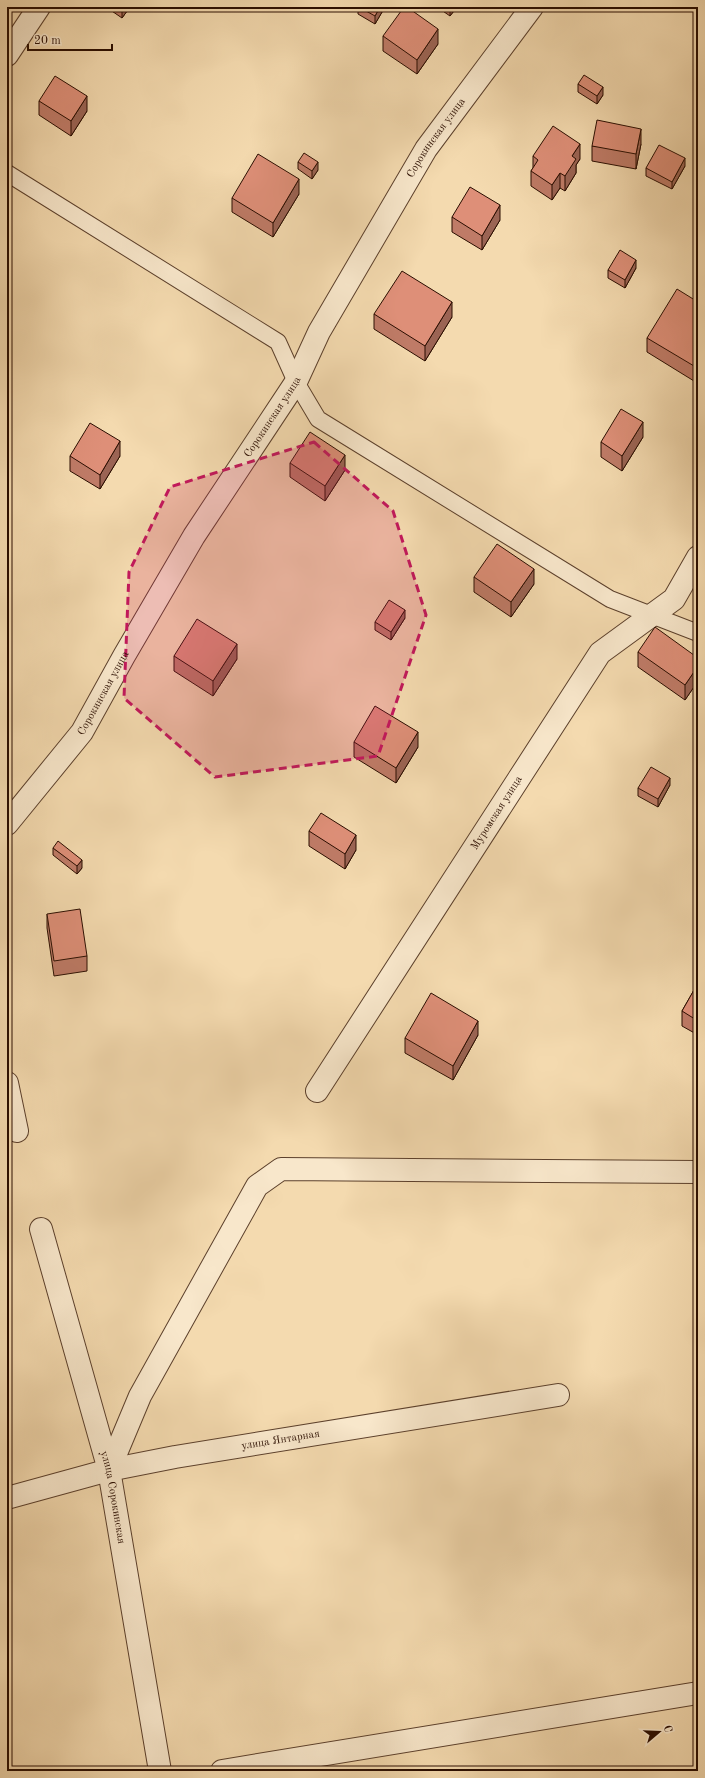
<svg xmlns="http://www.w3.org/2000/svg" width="705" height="1778" font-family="'Old Standard TT',serif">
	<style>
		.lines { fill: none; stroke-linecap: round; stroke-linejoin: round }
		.lane-casing { stroke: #5c402c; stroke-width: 18 }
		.street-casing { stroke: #5c402c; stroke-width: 24 }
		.lane { stroke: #f8e7cb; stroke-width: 16 }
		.street { stroke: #f8e7cb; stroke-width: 22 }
		.wall { fill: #bf7b67; stroke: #2a0d00 }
		.shaded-wall { fill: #9b6454; stroke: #2a0d00 }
		.building { fill: #de8f78; stroke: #2a0d00 }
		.marked { fill: #c2185b; fill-opacity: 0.2; stroke: #c2185b; stroke-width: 3; stroke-dasharray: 8 5; stroke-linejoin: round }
		.labels { text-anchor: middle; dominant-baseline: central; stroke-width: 3; stroke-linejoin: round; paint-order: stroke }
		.street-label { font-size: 11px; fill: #2a0d00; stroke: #f8e7cb }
	</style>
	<rect width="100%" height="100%" fill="#f4daaf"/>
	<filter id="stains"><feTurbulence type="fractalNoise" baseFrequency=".005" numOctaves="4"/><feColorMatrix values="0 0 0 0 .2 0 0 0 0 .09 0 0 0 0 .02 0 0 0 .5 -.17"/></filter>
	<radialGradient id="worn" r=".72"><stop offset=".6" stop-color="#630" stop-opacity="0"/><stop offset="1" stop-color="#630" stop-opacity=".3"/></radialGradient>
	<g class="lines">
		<g class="lane-casing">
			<path id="lane" d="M7,173L278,342L296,382L318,419L610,599L698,633"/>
		</g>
		<g class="street-casing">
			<g id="street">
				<path d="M7,55L39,7"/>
				<path id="s1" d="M7,824L82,732L124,656L194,536L296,382L319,332L426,149L532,7"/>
				<path d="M7,1083L17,1131"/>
				<path id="s2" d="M317,1091L600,653L674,599L698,557"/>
				<path id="s3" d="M41,1229L109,1470L160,1771"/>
				<path d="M109,1470L140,1396L257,1186L281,1169L698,1172"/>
				<path id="s4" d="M7,1498L109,1470L175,1457L558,1395"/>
				<path d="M222,1771L698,1693"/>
			</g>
		</g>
		<use href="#lane" class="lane"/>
		<use href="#street" class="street"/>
	</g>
	<g class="wall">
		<path d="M106,7H130L122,18Z"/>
		<path d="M358,7H385L375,24L358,14Z"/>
		<path d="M437,7H457L450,16Z"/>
		<path d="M383,36L438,44L417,74L383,51Z"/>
		<path d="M578,84L603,95L597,104L578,92Z"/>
		<path d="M39,101L87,111L71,136L39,115Z"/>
		<path d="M641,144L636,169L592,161V146Z"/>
		<path d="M533,156L580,159L576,165V173L565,191L560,188L552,200L531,186V171L533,168Z"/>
		<path d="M298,162L318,170L312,179L298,169Z"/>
		<path d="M685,166L672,189L646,176V168Z"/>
		<path d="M299,194L273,237L232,212V198Z"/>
		<path d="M452,217L500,220L482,250L452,232Z"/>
		<path d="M636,268L625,288L608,278V270Z"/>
		<path d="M698,302L694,381L647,352V338Z"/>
		<path d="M374,314L452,317L425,361L374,329Z"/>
		<path d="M643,437L622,471L601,457V442Z"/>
		<path d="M70,456H120L100,489L70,471Z"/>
		<path d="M290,463L345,470L325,501L290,477Z"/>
		<path d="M474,577L534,584L511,617L474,592Z"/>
		<path d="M405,618L391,640L375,630V622Z"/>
		<path d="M638,652L698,658V681L685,700L638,667Z"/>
		<path d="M174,656L237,659L213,696L174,671Z"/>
		<path d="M354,742L418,747L396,783L354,757Z"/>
		<path d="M670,785L658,807L638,796V788Z"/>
		<path d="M309,831L356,850L345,869L309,846Z"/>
		<path d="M53,848L82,868L77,874L53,855Z"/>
		<path d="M47,914L87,956V971L54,976L47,928Z"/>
		<path d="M698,983V1035L682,1026V1011Z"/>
		<path d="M478,1035L453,1080L405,1053V1038Z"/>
	</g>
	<g class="shaded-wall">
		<path d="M122,7H130L122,18Z"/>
		<path d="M380,7H385L375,24V16Z"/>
		<path d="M451,7H457L450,16V9Z"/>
		<path d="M438,29V44L417,74V60Z"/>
		<path d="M603,87V95L597,104V96Z"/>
		<path d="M87,96V111L71,136V121Z"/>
		<path d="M641,129V144L636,169V154Z"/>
		<path d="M580,144V159L576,165V173L565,191V176L572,156Z"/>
		<path d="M685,158V166L672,189V182Z"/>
		<path d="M318,162V170L312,179V171Z"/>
		<path d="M560,173V188L552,200V185Z"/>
		<path d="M299,179V194L273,237V223Z"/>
		<path d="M500,205V220L482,250V236Z"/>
		<path d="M636,260V268L625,288V280Z"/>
		<path d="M452,302V317L425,361V346Z"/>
		<path d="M698,359V374L694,381V366Z"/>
		<path d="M643,422V437L622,471V456Z"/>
		<path d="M120,441V456L100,489V475Z"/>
		<path d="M345,455V470L325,501V486Z"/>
		<path d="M534,569V584L511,617V602Z"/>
		<path d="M405,610V618L391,640V632Z"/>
		<path d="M237,644V659L213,696V681Z"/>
		<path d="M698,666V681L685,700V685Z"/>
		<path d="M418,732V747L396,783V768Z"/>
		<path d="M670,778V785L658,807V799Z"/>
		<path d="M356,835V850L345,869V854Z"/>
		<path d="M82,860V868L77,874V866Z"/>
		<path d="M478,1021V1035L453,1080V1066Z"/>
	</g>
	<g class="building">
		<path d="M359,7H380L375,16Z"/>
		<path d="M404,7H407L438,29L417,60L383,36Z"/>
		<path d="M584,75L603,87L597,96L578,84Z"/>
		<path d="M55,76L87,96L71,121L39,101Z"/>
		<path d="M597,120L641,129L636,154L592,146Z"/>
		<path d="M553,126L580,144L572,156L576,159L565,176L560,173L552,185L531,171L538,160L533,156Z"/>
		<path d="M659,145L685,158L672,182L646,168Z"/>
		<path d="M304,153L318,162L312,171L298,162Z"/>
		<path d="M258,154L299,179L273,223L232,198Z"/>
		<path d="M470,187L500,205L482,236L452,217Z"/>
		<path d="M620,250L636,260L625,280L608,270Z"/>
		<path d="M402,271L452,302L425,346L374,314Z"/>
		<path d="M677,289L698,302V359L694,366L647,338Z"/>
		<path d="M621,409L643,422L622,456L601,442Z"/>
		<path d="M90,423L120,441L100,475L70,456Z"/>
		<path d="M310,432L345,455L325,486L290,463Z"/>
		<path d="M497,544L534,569L511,602L474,577Z"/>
		<path d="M389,600L405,610L391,632L375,622Z"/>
		<path d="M197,619L237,644L213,681L174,656Z"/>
		<path d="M655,627L698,658V666L685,685L638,652Z"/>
		<path d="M375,706L418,732L396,768L354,742Z"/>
		<path d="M651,767L670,778L658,799L638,788Z"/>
		<path d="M321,813L356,835L345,854L309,831Z"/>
		<path d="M58,841L82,860L77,866L53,848Z"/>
		<path d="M80,909L87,956L54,961L47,914Z"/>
		<path d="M698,983V1021L682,1011Z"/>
		<path d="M431,993L478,1021L453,1066L405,1038Z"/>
	</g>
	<path class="marked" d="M314,442L393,511L426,615L378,756L215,777L124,698L129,572L170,487Z"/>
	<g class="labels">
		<g class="street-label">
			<text stroke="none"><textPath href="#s1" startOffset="811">Сорокинская улица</textPath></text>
			<text stroke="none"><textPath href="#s1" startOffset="487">Сорокинская улица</textPath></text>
			<text stroke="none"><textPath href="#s1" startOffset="163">Сорокинская улица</textPath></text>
			<text stroke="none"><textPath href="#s2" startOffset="331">Муромская улица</textPath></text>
			<text stroke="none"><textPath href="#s4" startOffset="280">улица Янтарная</textPath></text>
			<text stroke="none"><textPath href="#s3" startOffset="278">улица Сорокинская</textPath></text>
		</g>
	</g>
	<rect width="705" height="1778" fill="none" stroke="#f4daaf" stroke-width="24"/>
	<rect x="8" y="8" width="689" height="1762" fill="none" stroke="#2a0d00" stroke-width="2"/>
	<rect x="12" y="12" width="681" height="1754" fill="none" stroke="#2a0d00"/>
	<g transform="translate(659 1732) rotate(71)" stroke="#f8e7cb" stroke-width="3" paint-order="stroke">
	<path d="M0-3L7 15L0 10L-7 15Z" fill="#2a0d00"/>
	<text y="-6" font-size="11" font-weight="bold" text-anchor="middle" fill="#2a0d00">С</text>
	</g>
	<path d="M28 44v6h84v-6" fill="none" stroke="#2a0d00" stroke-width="2"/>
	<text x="34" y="44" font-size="12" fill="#2a0d00" stroke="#f8e7cb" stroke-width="3" paint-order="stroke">20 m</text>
	<rect width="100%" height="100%" filter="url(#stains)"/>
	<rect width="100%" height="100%" fill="url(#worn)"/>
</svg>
